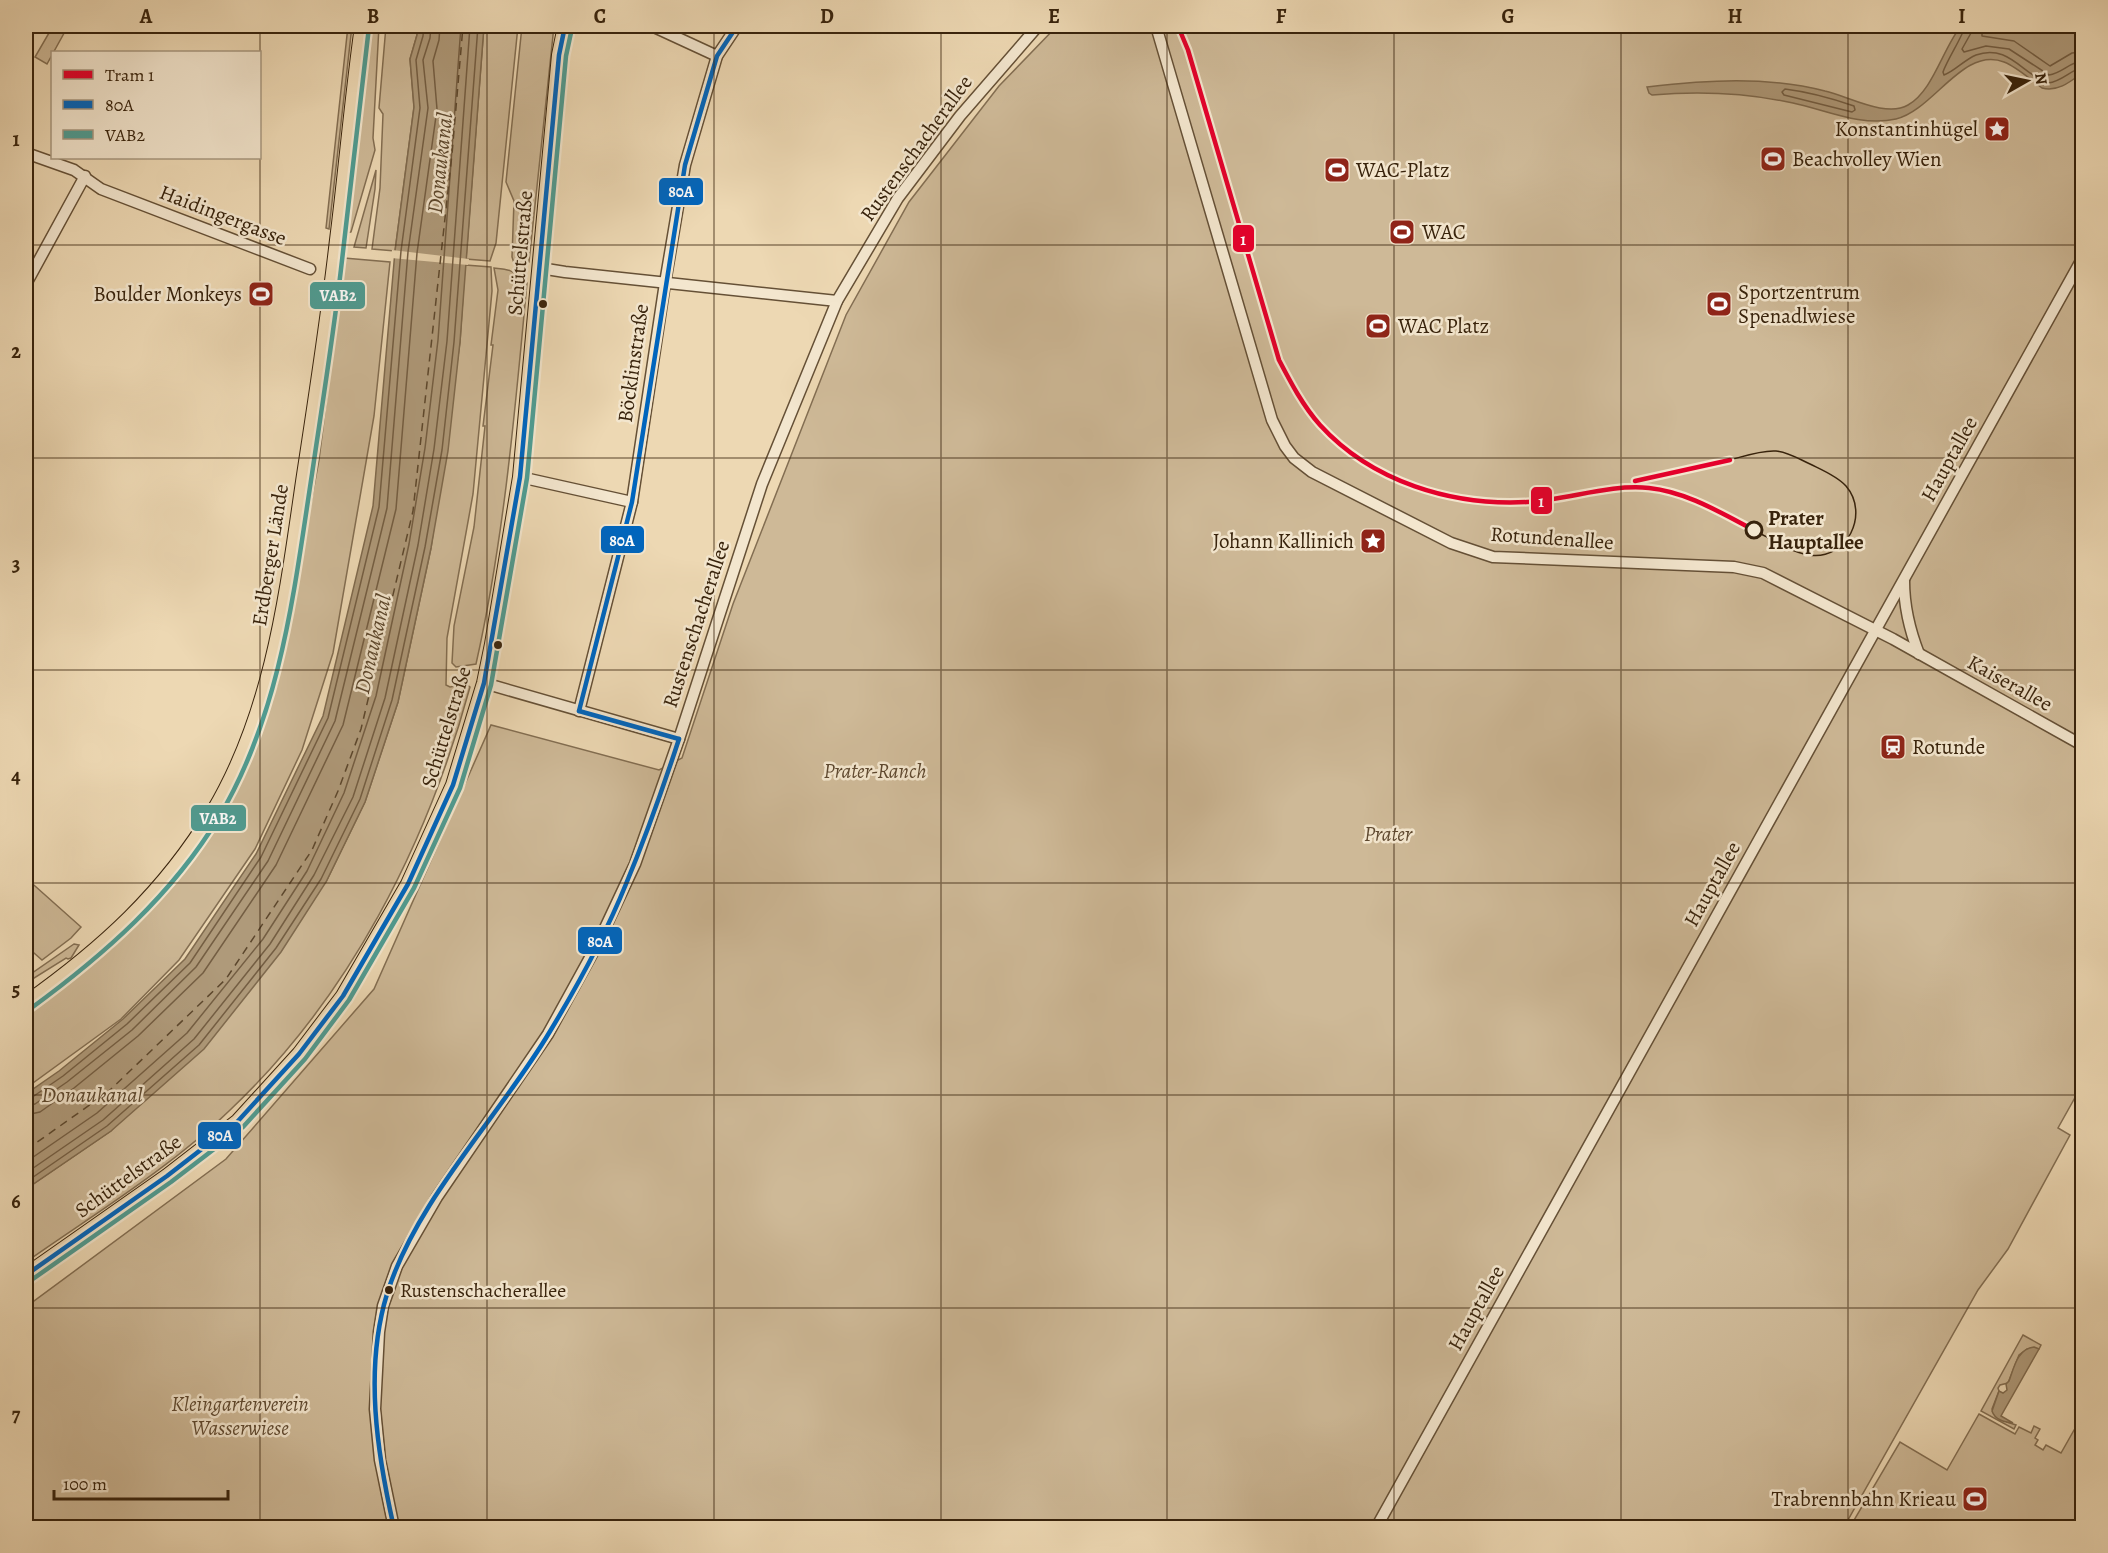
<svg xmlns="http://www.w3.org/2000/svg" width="2108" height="1553" font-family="Alegreya,serif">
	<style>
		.green { fill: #ceb997; stroke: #836e52; stroke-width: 1.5 }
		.water { fill: #af9a7a; stroke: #7f6a4e; stroke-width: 1.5 }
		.pier { fill: #edd8b3 }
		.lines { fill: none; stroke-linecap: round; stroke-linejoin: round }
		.shore { stroke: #745e43; stroke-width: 1.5 }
		.ferry { stroke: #5c472d; stroke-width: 1.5; stroke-dasharray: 8 6; stroke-linecap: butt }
		.minor-casing { stroke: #655036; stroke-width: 13 }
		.major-casing { stroke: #38230c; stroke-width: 16 }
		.minor { stroke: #f3e6ce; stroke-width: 10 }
		.major { stroke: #edd8b3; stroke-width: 14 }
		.tram { stroke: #38230c; stroke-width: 1.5 }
		.bus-1-casing { stroke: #f3e6ce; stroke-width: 9 }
		.bus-2-casing { stroke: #f3e6ce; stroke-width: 9 }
		.bus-1 { stroke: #0065bd; stroke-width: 4.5 }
		.bus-2 { stroke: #4f9c92; stroke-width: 4.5 }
		.tram-1-casing { stroke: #f3e6ce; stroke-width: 9 }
		.tram-1 { stroke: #e4002b; stroke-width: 4.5 }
		.grid { fill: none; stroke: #38230c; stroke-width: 1.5; stroke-opacity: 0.55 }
		.bus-dot { fill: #38230c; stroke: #f3e6ce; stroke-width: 2 }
		.stop-dot { fill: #f3e6ce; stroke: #38230c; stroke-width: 3 }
		.labels { text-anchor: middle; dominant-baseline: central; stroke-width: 5; stroke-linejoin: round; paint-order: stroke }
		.bus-label { font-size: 20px; fill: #38230c; stroke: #f3e6ce; text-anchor: start }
		.poi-label { font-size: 21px; fill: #38230c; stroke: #f3e6ce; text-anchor: start }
		.street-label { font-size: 21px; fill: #38230c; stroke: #f3e6ce }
		.stop-label { font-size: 21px; font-weight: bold; fill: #38230c; stroke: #f3e6ce; text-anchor: start }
		.park-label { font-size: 21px; font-style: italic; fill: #5e482f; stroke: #f3e6ce }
		.water-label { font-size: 22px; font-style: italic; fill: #5c472d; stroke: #f3e6ce }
		.line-badge { stroke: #f3e6ce; stroke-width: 2 }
		.badge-label { font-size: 16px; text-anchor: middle; font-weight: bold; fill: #fff }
		.neatline { fill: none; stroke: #38230c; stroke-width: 2 }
		.grid-label { font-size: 20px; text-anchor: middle; font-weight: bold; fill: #38230c }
	</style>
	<rect width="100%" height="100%" fill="#edd8b3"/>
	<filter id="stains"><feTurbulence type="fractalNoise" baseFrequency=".00333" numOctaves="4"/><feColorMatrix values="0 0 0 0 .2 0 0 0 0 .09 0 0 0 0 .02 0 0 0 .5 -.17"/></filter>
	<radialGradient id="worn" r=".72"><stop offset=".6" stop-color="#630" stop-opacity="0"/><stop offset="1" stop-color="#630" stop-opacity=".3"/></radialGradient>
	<g class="green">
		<path d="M53,26H68L47,64L35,57Z"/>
		<path d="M348,26H352L329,229L326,228Z"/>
		<path d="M369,26H379L373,138L375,150L351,232L347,233Z"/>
		<path d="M386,26H418L417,35L410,59L414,107L395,251L372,249L380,188L383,114L379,108Z"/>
		<path d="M484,26H518L496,243L490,261L466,259Z"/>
		<path d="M522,26H554L529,262L522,261L514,263L512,257L514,201L506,182Z"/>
		<path d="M1057,26H2082V1085L2058,1128L2070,1135L2008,1249L1978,1290L1844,1527H26V1307L226,1159L374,989L491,725L659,770L682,758L733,604L846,315L909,202L999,86Z"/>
		<path d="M376,170L375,189L366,248L354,247Z"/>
		<path d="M344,258L390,262L374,416L333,653L302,750L255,849L179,960L121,1019L26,1088V1014L112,948L205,844L252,752L277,684L319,460Z"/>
		<path d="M465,265L491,267L492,291L473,494L447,638L446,685L450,687L466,684L470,687C427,845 349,998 229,1111C170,1168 93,1215 26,1262V1189L111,1131L326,882L365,802L398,702L431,548L460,342Z"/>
		<path d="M494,268C506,269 514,269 520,281L527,283C515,411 504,539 476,664L456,667L452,663L454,626L474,527L485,426H483L493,345H491L498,290Z"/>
		<path d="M26,878L81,927L71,938L42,960L26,946Z"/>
		<path d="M74,944L79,945L71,958L68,959L66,958L31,980L28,976Z"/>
		<path d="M2023,1335L2041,1345L2039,1349H2027L2019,1355L2008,1383L2000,1385L1998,1388L1999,1391L1992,1409L2007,1422L2016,1425L2014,1429L1981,1411Z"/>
		<path d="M1979,1414L2015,1434L2019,1427L2031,1433L2034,1426L2040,1429L2035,1438L2038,1440L2035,1445L2043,1450L2046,1445L2061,1453L2082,1416V1453L2075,1467L2080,1470L2082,1467V1527H1850L1900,1442L1947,1470Z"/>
	</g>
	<g class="water">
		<path d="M418,26H484L460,342L448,451L431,548L398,702L365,802L326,882L281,952L204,1049L111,1131L26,1189V1094L59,1071L123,1019L185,959L256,854L323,716L373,506L395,251L414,107L410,59L417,35Z"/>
		<path d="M1961,26H2082V73C2070,82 2058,92 2042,88C2031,80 2017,67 2004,62C1963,46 1934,110 1896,119C1861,127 1826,110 1793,103C1747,93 1699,91 1652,95L1649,93L1647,87C1706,80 1767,76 1825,91C1848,96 1886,118 1908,105C1933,91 1943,48 1961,26Z"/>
		<path d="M2034,1347L2039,1349L2001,1416L2013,1423C2004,1422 1995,1420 1992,1411L1999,1391L2003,1393L2007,1390L2006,1384L2009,1381C2014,1368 2017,1349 2034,1347Z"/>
	</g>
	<path class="pier" d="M392,250L469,259L468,265L391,258Z"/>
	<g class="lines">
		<g class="shore">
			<path d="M1965,26C1964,34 1947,60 1943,72L1944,75C1955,71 1964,60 1976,55C2008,43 2023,75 2048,83C2063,81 2070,70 2082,68"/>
			<path d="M1973,26L1971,33L1962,49L1964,52L1986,46L2009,49L2049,75C2062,73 2070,62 2082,61"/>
			<path d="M1982,26V36L2014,41L2050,66L2072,53L2082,52"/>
			<path d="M1785,89C1809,92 1831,98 1854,106L1855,110L1852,112L1784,95L1782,92Z"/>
			<path d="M26,1098H31L63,1076L127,1024L190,963L261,857L328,718L379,507L401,251L420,108L416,60L423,36L424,26"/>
			<path d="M26,1106L35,1104L67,1082L132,1030L196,967L268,861L335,721L387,508L408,252L428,108L423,60L430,38L431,26"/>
			<path d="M26,1115L40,1112L74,1088L138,1036L203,973L276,865L343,725L396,509L417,253L437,109L433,61L439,40L440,26"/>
			<path d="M26,1162L97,1113L187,1033L263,939L307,871L344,793L376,696L409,544L425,448L438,340L461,26"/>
			<path d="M26,1173L103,1120L194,1039L270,944L314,875L353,797L385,698L418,545L434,449L447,341L470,26"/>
			<path d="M26,1182L107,1126L199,1045L276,948L321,879L360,799L392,700L425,547L442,450L454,342L478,26"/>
		</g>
		<path class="ferry" d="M26,1150L108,1092L226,979L312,850L338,791L361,729L413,511L452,154L463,26"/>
		<g class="minor-casing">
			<g id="minor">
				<path d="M652,26L717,56"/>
				<path d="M1156,26L1272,420L1285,446L1294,458L1312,472L1451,543L1493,557L1734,567L1763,573L1893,639L2082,745"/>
				<path d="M26,153L74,170L101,189L310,269"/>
				<path d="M540,268L565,272L837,301"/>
				<path d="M26,284L85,176"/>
				<path d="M520,477L632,502"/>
				<path d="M1904,581C1904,606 1910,631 1919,654"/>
				<path d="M484,683L679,739"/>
				<path d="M579,711L632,502L665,283L685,165L717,56L737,26"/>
				<path d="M394,1528L380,1460L375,1409L379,1332L383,1306L397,1266L437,1197L548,1034L597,945L635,864L679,739L762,484L837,301L898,198L960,116L1038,26"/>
				<path d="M1376,1528L2082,259"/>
			</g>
		</g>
		<g class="major-casing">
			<g id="major">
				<path d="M26,1003C102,949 164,893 213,812C274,710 287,590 304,475C316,397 328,319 337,240C346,169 352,97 362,26"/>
				<path d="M26,1275L167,1176L238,1121L299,1054L343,996L408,884L453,785L484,683L492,644L520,477L559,55L565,26"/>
			</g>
		</g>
		<use href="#minor" class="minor"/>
		<use href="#major" class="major"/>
		<path class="tram" d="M1730,460C1745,456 1761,450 1776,451C1788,452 1799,459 1810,464C1822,470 1837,476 1846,486C1870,514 1847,561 1809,555C1790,552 1771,539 1754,530"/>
		<g class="bus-1-casing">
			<g id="bus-1">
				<path d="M579,711L632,502L685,165L717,56L737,26"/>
				<path d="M579,711L679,739"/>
				<path d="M26,1275L167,1176L238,1121L299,1054L343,996L408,884L453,785L484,683L520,477L559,55L565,26"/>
				<path d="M394,1528C377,1453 364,1369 387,1294C416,1200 499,1117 549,1033C578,985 605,936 626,884C646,836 663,788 679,739"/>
			</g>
		</g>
		<g class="bus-2-casing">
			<g id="bus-2">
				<path d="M30,1009C104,955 172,895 219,817C281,713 294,591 312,474C322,406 333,338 341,269C351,189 359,108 369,27"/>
				<path d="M30,1281L171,1182L243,1127L305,1059L349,1000L414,888L460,788L491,685L527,478L566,56L572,28"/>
			</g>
		</g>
		<use href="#bus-1" class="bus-1"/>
		<use href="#bus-2" class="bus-2"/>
		<g class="tram-1-casing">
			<g id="tram-1">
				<path d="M1178,26L1188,50L1279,360C1291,383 1303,406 1320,425C1372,482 1452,506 1527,502C1568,500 1608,484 1649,488C1687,492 1721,513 1754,530"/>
				<path d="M1635,481L1730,460"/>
			</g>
		</g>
		<use href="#tram-1" class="tram-1"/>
	</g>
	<path class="grid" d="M260,26V1528M487,26V1528M714,26V1528M941,26V1528M1167,26V1528M1394,26V1528M1621,26V1528M1848,26V1528M26,245H2082M26,458H2082M26,670H2082M26,883H2082M26,1095H2082M26,1308H2082"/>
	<defs>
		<g id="sight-square" transform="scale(1.35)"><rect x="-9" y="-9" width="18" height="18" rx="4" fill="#8f2418" stroke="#f3e6ce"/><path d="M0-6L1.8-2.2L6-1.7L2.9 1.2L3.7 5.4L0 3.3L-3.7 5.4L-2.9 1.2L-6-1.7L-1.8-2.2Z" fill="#fff"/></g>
		<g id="stadium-square" transform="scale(1.35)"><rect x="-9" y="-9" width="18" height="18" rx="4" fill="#8f2418" stroke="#f3e6ce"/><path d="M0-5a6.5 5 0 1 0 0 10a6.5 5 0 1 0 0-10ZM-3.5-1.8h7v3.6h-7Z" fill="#fff"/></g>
		<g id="station-square" transform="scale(1.35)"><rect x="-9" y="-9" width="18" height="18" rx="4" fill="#8f2418" stroke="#f3e6ce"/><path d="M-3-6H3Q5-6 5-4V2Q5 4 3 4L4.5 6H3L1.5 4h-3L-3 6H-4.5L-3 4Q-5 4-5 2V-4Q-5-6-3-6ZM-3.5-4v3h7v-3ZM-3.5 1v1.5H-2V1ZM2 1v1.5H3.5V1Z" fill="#fff"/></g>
	</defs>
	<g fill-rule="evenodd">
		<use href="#sight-square" x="1997" y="129"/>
		<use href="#stadium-square" x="1773" y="159"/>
		<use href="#stadium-square" x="1337" y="170"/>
		<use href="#stadium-square" x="1402" y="232"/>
		<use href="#stadium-square" x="261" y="294"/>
		<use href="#stadium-square" x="1719" y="304"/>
		<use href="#stadium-square" x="1378" y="326"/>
		<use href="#sight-square" x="1373" y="541"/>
		<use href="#station-square" x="1893" y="747"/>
		<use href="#stadium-square" x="1975" y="1499"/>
	</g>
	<g class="bus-dot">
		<circle cx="543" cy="304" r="5"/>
		<circle cx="498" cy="645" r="5"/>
		<circle cx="389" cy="1290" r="5"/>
	</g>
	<circle class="stop-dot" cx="1754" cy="530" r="8"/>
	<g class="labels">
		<g class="bus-label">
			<text x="400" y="1290">Rustenschacherallee</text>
		</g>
		<g class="poi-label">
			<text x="1978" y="129" text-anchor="end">Konstantinhügel</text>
			<text x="1792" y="159">Beachvolley Wien</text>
			<text x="1356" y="170">WAC-Platz</text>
			<text x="1422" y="232">WAC</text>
			<text x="1738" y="292">Sportzentrum<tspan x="1738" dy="24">Spenadlwiese</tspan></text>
			<text x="242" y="294" text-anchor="end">Boulder Monkeys</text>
			<text x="1398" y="326">WAC Platz</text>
			<text x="1354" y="541" text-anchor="end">Johann Kallinich</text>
			<text x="1912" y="747">Rotunde</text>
			<text x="1956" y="1499" text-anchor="end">Trabrennbahn Krieau</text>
		</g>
		<g class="street-label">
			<text transform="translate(916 148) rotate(-54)">Rustenschacherallee</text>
			<text transform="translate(223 215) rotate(21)">Haidingergasse</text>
			<text transform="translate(520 253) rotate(-85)">Schüttelstraße</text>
			<text transform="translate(633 363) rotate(-82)">Böcklinstraße</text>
			<text transform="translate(1949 459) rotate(-61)">Hauptallee</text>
			<text transform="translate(1552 538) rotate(4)">Rotundenallee</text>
			<text transform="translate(270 555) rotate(-81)">Erdberger Lände</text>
			<text transform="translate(696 624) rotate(-72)">Rustenschacherallee</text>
			<text transform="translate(2010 683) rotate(29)">Kaiserallee</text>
			<text transform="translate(446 727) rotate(-73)">Schüttelstraße</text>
			<text transform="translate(1712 884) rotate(-61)">Hauptallee</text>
			<text transform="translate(128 1176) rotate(-36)">Schüttelstraße</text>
			<text transform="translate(1476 1308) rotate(-61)">Hauptallee</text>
		</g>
		<g class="stop-label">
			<text x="1768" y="518">Prater<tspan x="1768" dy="24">Hauptallee</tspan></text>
		</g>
		<g class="park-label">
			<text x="875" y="771">Prater-Ranch</text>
			<text x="1388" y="834">Prater</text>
			<text x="240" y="1404">Kleingartenverein<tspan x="240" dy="24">Wasserwiese</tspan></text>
		</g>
		<g class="water-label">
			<text transform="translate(440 163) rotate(-84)">Donaukanal</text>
			<text transform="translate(373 644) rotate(-77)">Donaukanal</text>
			<text x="92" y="1095">Donaukanal</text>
		</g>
	</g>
	<g class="line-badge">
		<rect x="658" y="177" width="46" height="29" rx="6" fill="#0065bd"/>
		<rect x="1232" y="224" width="23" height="29" rx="6" fill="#e4002b"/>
		<rect x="309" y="281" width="57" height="29" rx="6" fill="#4f9c92"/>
		<rect x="1530" y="486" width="23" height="29" rx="6" fill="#e4002b"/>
		<rect x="600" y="525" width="45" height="29" rx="6" fill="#0065bd"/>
		<rect x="190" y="804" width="57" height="28" rx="6" fill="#4f9c92"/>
		<rect x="577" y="926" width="46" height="29" rx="6" fill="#0065bd"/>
		<rect x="197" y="1121" width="45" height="29" rx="6" fill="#0065bd"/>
	</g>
	<g class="badge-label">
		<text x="681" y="197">80A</text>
		<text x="1243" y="245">1</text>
		<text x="338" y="301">VAB2</text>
		<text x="1541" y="507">1</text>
		<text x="622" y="546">80A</text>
		<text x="218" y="824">VAB2</text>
		<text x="600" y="947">80A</text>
		<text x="220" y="1141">80A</text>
	</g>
	<rect width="2108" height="1553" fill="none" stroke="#edd8b3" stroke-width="66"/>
	<rect x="51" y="51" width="210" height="108" fill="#f3e6ce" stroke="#a89880" stroke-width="1.5"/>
	<rect x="63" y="70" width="30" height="9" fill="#e4002b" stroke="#a89880" stroke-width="1.5"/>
	<text x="105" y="81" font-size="18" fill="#38230c">Tram 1</text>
	<rect x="63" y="100" width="30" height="9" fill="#0065bd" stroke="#a89880" stroke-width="1.5"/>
	<text x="105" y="111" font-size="18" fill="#38230c">80A</text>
	<rect x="63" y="130" width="30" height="9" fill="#4f9c92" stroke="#a89880" stroke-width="1.5"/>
	<text x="105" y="141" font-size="18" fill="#38230c">VAB2</text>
	<g transform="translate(2027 81) rotate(81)" stroke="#f3e6ce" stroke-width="4.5" paint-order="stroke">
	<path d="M0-4.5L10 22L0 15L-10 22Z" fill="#38230c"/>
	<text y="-9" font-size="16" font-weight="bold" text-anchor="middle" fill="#38230c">N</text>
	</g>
	<path d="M54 1490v9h174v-9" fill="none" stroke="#38230c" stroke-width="3"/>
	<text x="63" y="1490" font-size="18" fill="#38230c" stroke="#f3e6ce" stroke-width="4.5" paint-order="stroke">100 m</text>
	<rect x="33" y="33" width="2042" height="1487" class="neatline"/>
	<g class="grid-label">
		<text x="146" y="23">A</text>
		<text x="373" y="23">B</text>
		<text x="600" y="23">C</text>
		<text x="827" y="23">D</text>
		<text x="1054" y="23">E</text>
		<text x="1281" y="23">F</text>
		<text x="1508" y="23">G</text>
		<text x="1735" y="23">H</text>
		<text x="1962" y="23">I</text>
		<text x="16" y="146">1</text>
		<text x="16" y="358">2</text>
		<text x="16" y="571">3</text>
		<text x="16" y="783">4</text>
		<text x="16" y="996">5</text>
		<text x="16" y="1208">6</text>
		<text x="16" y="1421">7</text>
	</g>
	<rect width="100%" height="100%" filter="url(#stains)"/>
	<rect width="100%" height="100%" fill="url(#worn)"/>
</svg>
